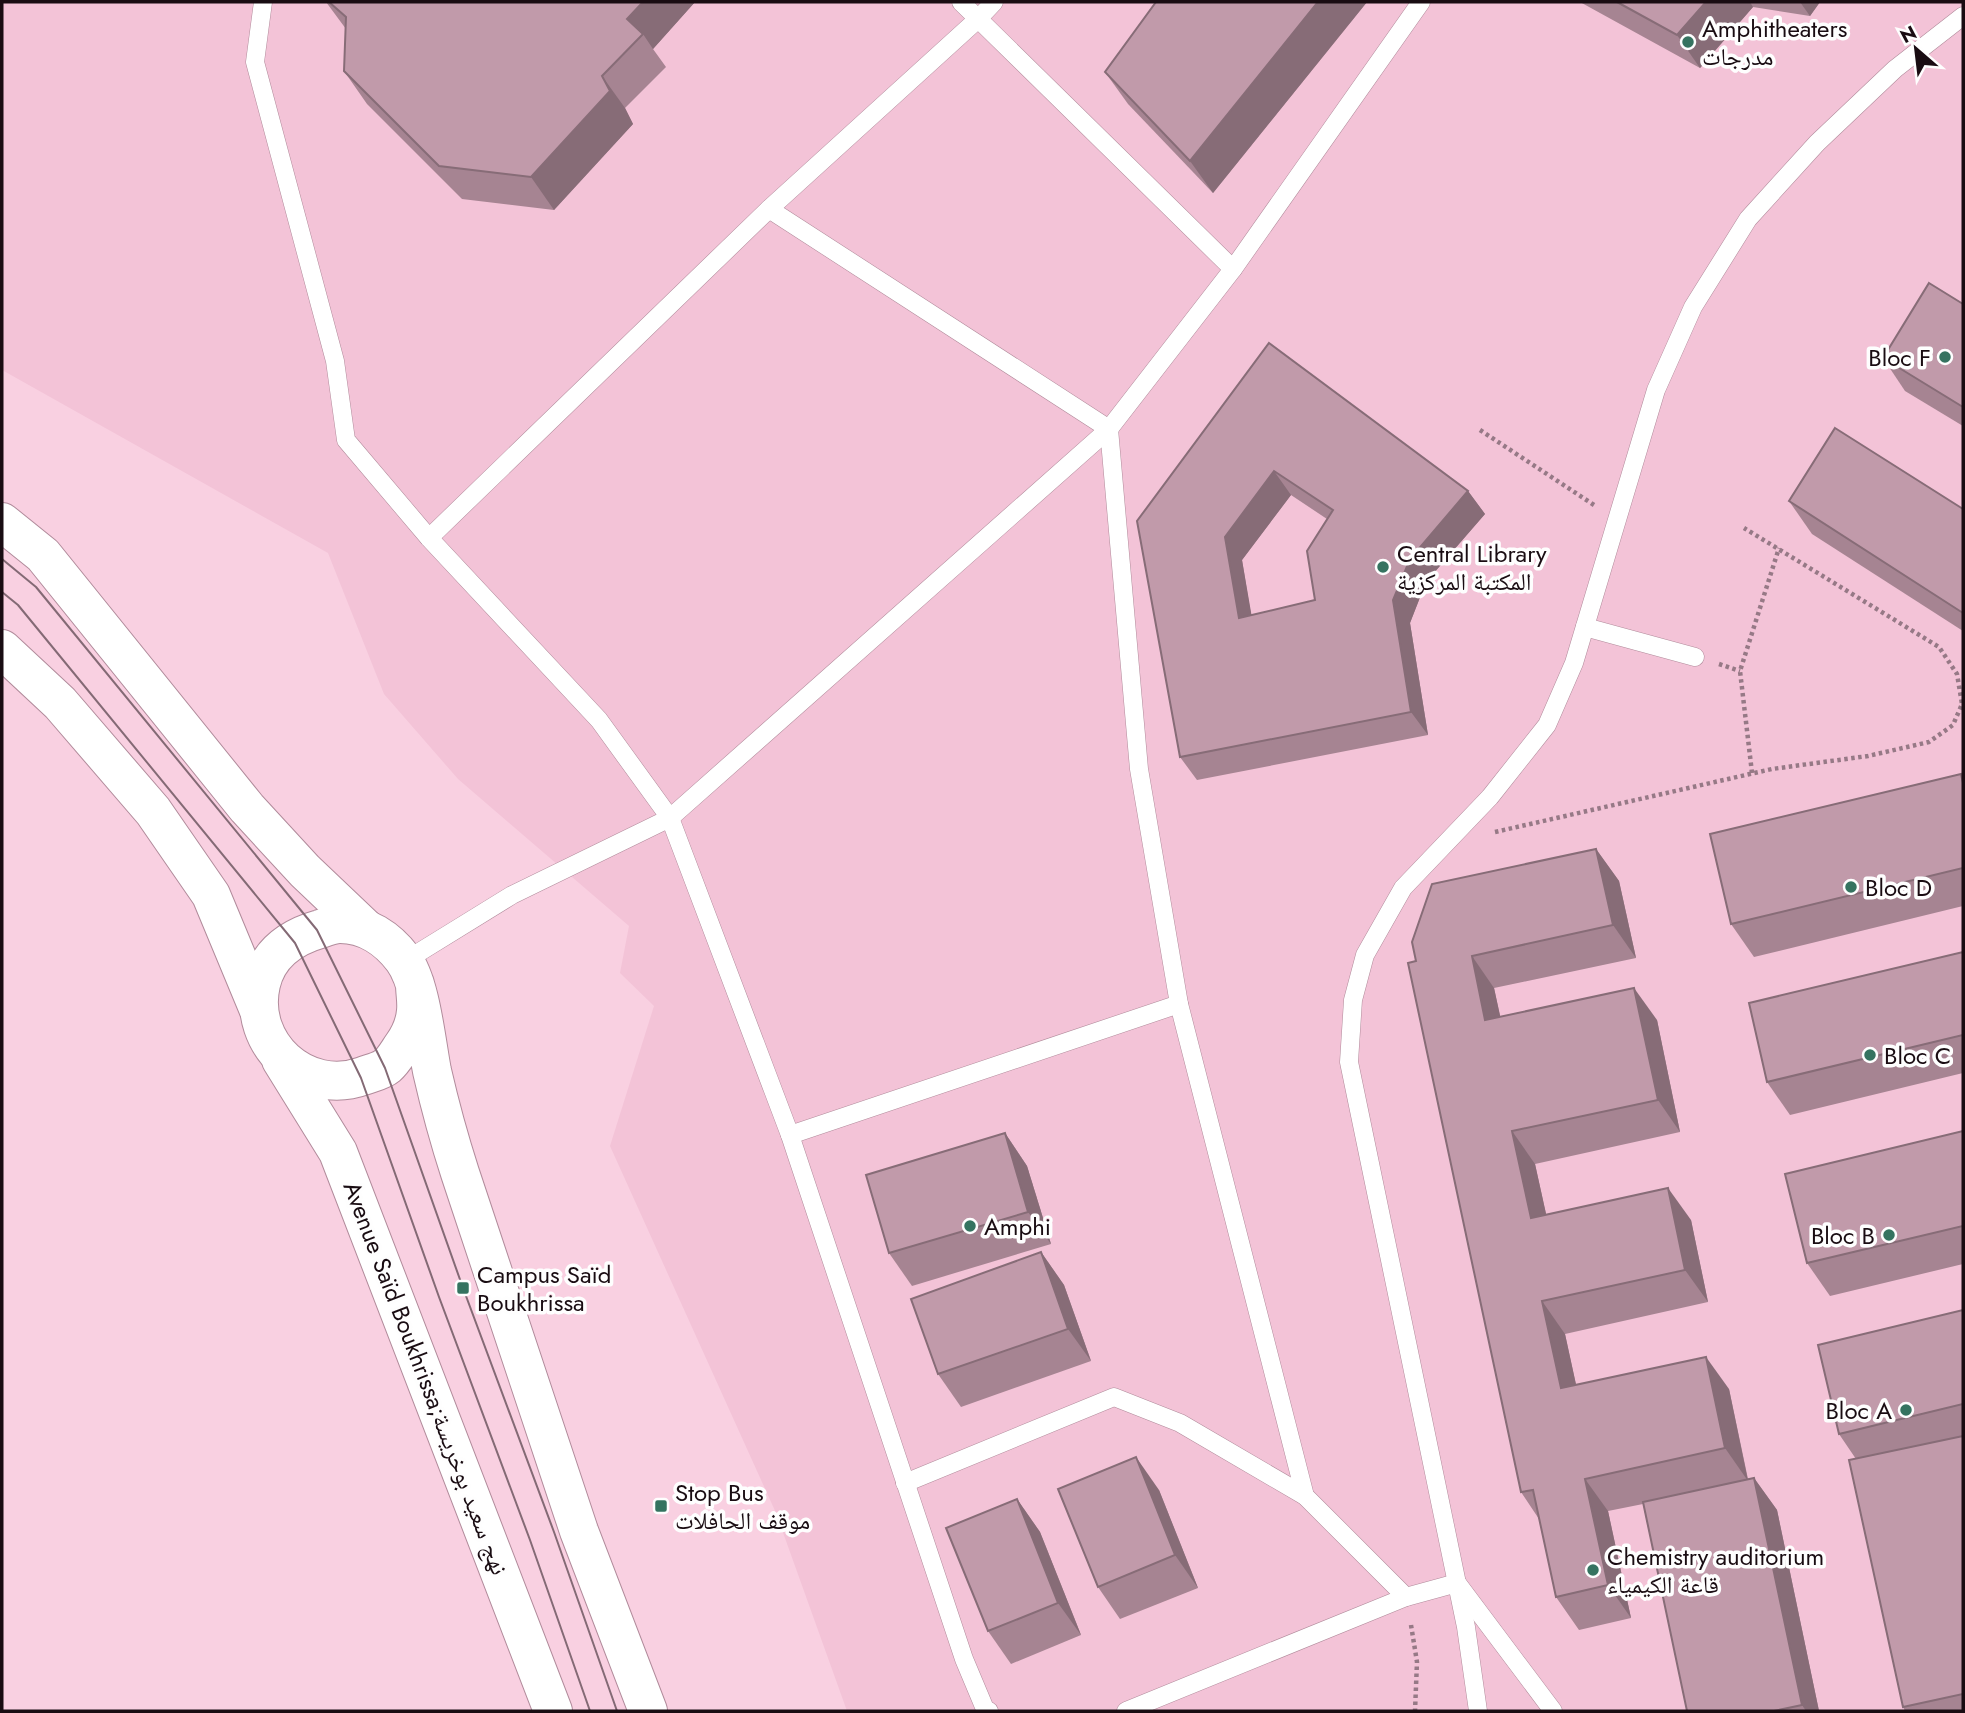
<svg xmlns="http://www.w3.org/2000/svg" width="1965" height="1713" font-family="Jost,'Noto Naskh Arabic',sans-serif">
	<style>
		.built { fill: #f3c3d7 }
		.lines { fill: none; stroke-linecap: round; stroke-linejoin: round }
		.lane-casing { stroke: #b18b9b; stroke-width: 19 }
		.primary-casing { stroke: #b18b9b; stroke-width: 40 }
		.path { stroke: #967986; stroke-width: 4.5; stroke-dasharray: 3.5 3.5; stroke-linecap: butt }
		.lane { stroke: #fff; stroke-width: 18 }
		.primary { stroke: #fff; stroke-width: 38 }
		.tram { stroke: #846a75; stroke-width: 2 }
		.wall { fill: #a68492; fill-rule: evenodd }
		.shaded-wall { fill: #876c77 }
		.building { fill: #c19aaa; stroke: #876c77; stroke-width: 2; fill-rule: evenodd }
		.poi-dot { fill: #357360; stroke: #fefefe; stroke-width: 2.5 }
		.labels { text-anchor: middle; dominant-baseline: central; stroke-width: 7; stroke-linejoin: round; paint-order: stroke }
		.poi-label { font-size: 24px; fill: #190c12; stroke: #fefefe; text-anchor: start }
		.street-label { font-size: 24px; fill: #190c12; stroke: #fefefe }
	</style>
	<rect width="100%" height="100%" fill="#f9d0e1"/>
	<path class="built" d="M2,2H1963V1711H847L776,1513L610,1146L654,1006L620,973L629,926L458,779L384,694L328,553L2,370Z"/>
	<g class="lines">
		<g class="lane-casing">
			<g id="lane">
				<path d="M263,2L255,62L335,361L346,440L429,538L599,720L670,818L790,1135L964,1659L985,1709L989,1711"/>
				<path d="M961,2L1233,269"/>
				<path d="M769,209L1109,429L1139,769L1179,1004L1305,1496L1406,1597"/>
				<path d="M429,538L769,209L978,19L994,2"/>
				<path d="M1585,627L1695,657"/>
				<path d="M405,961L512,895L670,818L1109,429L1233,269L1421,2"/>
				<path d="M790,1135L1179,1004"/>
				<path d="M905,1483L1114,1397L1180,1423L1305,1496"/>
				<path d="M1126,1711L1406,1597L1457,1583L1553,1711"/>
				<path d="M1478,1711L1466,1627L1349,1062L1353,1000L1365,955L1403,888L1490,797L1547,725L1574,663L1656,390L1693,307L1748,219L1817,143L1895,69L1963,16"/>
			</g>
		</g>
		<g class="primary-casing">
			<g id="primary">
				<path d="M2,522L43,555L247,808L305,871L365,928"/>
				<path d="M2,649L60,703L153,811L211,895L258,1008"/>
				<path d="M415,984C415,993 417,1002 416,1011C415,1023 410,1035 403,1045C398,1052 394,1060 387,1066C381,1071 371,1073 363,1076C305,1097 247,1044 261,984C268,953 292,937 320,929C326,927 334,924 340,924C366,924 388,939 403,959C421,983 426,1040 432,1071C440,1106 449,1139 460,1173L579,1531L648,1711"/>
				<path d="M281,1060L338,1152L553,1711"/>
			</g>
		</g>
		<g class="path">
			<path d="M1480,430L1594,505"/>
			<path d="M1719,664L1740,671"/>
			<path d="M1752,773L1740,671L1779,548"/>
			<path d="M1495,832L1772,769L1868,756L1929,742L1953,725L1962,704L1957,674L1939,647L1744,528"/>
			<path d="M1411,1625L1417,1662L1415,1711"/>
		</g>
		<use href="#lane" class="lane"/>
		<use href="#primary" class="primary"/>
		<g class="tram">
			<path d="M2,559L36,587L317,930L385,1068L463,1288L554,1532L617,1711"/>
			<path d="M2,592L18,605L295,943L361,1078L439,1297L530,1540L590,1711"/>
		</g>
	</g>
	<g class="wall">
		<path d="M326,2H695L653,49L666,67L625,108L633,124L554,210L462,199L367,104L344,71L346,29Z"/>
		<path d="M1156,2H1367L1213,193L1128,104L1105,72Z"/>
		<path d="M1580,2H1820L1810,16L1753,7L1700,68Z"/>
		<path d="M1963,304V426L1905,391L1883,358Z"/>
		<path d="M1269,343L1468,491L1485,514L1426,582L1410,623L1428,735L1197,780L1180,757ZM1291,495L1327,519L1315,600L1251,615L1242,560Z"/>
		<path d="M1789,501L1963,509V631L1812,534Z"/>
		<path d="M1961,774L1963,777V906L1754,957L1731,924Z"/>
		<path d="M1596,849L1619,881L1636,958L1494,988L1500,1016L1657,1020L1680,1132L1535,1164L1546,1214L1691,1220L1708,1302L1565,1334L1576,1385L1729,1389L1748,1479L1754,1478L1777,1510L1819,1711H1687L1643,1504L1608,1511L1631,1618L1579,1630L1556,1597L1539,1519L1521,1492L1416,961Z"/>
		<path d="M1963,952V1073L1790,1115L1767,1082Z"/>
		<path d="M1963,1131V1264L1830,1296L1807,1263Z"/>
		<path d="M1005,1133L1027,1166L1051,1244L912,1286L889,1253Z"/>
		<path d="M1041,1252L1064,1285L1091,1361L961,1407L938,1374Z"/>
		<path d="M1963,1310V1711H1905L1903,1707L1856,1459L1839,1434Z"/>
		<path d="M1159,1490L1198,1588L1120,1619L1098,1587Z"/>
		<path d="M1017,1499L1040,1532L1081,1635L1011,1664L988,1631Z"/>
	</g>
	<g class="shaded-wall">
		<path d="M643,2H695L653,49L643,34L627,19Z"/>
		<path d="M1318,2H1367L1213,193L1190,161Z"/>
		<path d="M1706,2H1750L1753,7L1700,68L1677,35Z"/>
		<path d="M1800,2H1820L1810,16Z"/>
		<path d="M602,76L625,108L633,124L554,210L531,177Z"/>
		<path d="M1274,471L1291,495L1242,560L1256,641L1239,618L1225,537Z"/>
		<path d="M1468,491L1485,514L1426,582L1410,623L1428,735L1411,712L1393,600L1410,559Z"/>
		<path d="M1596,849L1619,881L1636,958L1613,925Z"/>
		<path d="M1472,956L1494,988L1508,1052L1485,1020Z"/>
		<path d="M1634,988L1657,1020L1680,1132L1658,1100Z"/>
		<path d="M1512,1131L1535,1164L1554,1250L1531,1218Z"/>
		<path d="M1005,1133L1027,1166L1051,1244L1028,1212Z"/>
		<path d="M1668,1188L1691,1220L1708,1302L1685,1270Z"/>
		<path d="M1041,1252L1064,1285L1091,1361L1068,1329Z"/>
		<path d="M1542,1301L1565,1334L1584,1421L1561,1388Z"/>
		<path d="M1706,1357L1729,1389L1748,1481L1725,1448Z"/>
		<path d="M1136,1457L1159,1490L1198,1588L1175,1555Z"/>
		<path d="M1754,1478L1777,1510L1819,1711H1806L1802,1705Z"/>
		<path d="M1585,1479L1608,1511L1631,1618L1608,1585Z"/>
		<path d="M1017,1499L1040,1532L1081,1635L1058,1603Z"/>
	</g>
	<g class="building">
		<path d="M329,2H643L627,19L643,34L602,76L610,91L531,177L439,166L344,71L346,17Z"/>
		<path d="M1156,2H1318L1190,161L1105,72Z"/>
		<path d="M1617,2H1706L1677,35Z"/>
		<path d="M1929,283L1963,304V407L1883,358Z"/>
		<path d="M1269,343L1468,491L1410,559L1393,600L1411,712L1180,757L1137,521ZM1274,471L1333,510L1307,551L1315,600L1239,618L1225,537Z"/>
		<path d="M1835,428L1963,509V613L1789,501Z"/>
		<path d="M1961,774L1963,783V868L1731,924L1710,834Z"/>
		<path d="M1596,849L1613,925L1472,956L1485,1020L1634,988L1658,1100L1512,1131L1531,1218L1668,1188L1685,1270L1542,1301L1561,1388L1706,1357L1725,1448L1585,1479L1608,1585L1556,1597L1533,1490L1521,1492L1408,963L1416,961L1412,942L1432,884Z"/>
		<path d="M1963,952V1035L1767,1082L1749,1003Z"/>
		<path d="M1963,1131V1226L1807,1263L1785,1174Z"/>
		<path d="M1005,1133L1028,1212L889,1253L866,1175Z"/>
		<path d="M1041,1252L1068,1329L938,1374L911,1299Z"/>
		<path d="M1963,1310V1404L1839,1434L1818,1345Z"/>
		<path d="M1963,1436V1694L1903,1707L1849,1460Z"/>
		<path d="M1136,1457L1175,1555L1098,1587L1058,1489Z"/>
		<path d="M1754,1478L1802,1705L1774,1711H1687L1643,1502Z"/>
		<path d="M1017,1499L1058,1603L988,1631L946,1528Z"/>
	</g>
	<g class="poi-dot">
		<circle cx="1688" cy="42" r="7"/>
		<circle cx="1945" cy="357" r="7"/>
		<circle cx="1383" cy="567" r="7"/>
		<circle cx="1851" cy="887" r="7"/>
		<circle cx="1870" cy="1055" r="7"/>
		<circle cx="970" cy="1226" r="7"/>
		<circle cx="1889" cy="1235" r="7"/>
		<rect x="456" y="1281" width="14" height="14" rx="3.5"/>
		<circle cx="1906" cy="1410" r="7"/>
		<rect x="654" y="1499" width="14" height="14" rx="3.5"/>
		<circle cx="1593" cy="1570" r="7"/>
	</g>
	<g class="labels">
		<g class="poi-label">
			<text x="1702" y="28">Amphitheaters<tspan x="1702" dy="28">مدرجات</tspan></text>
			<text x="1931" y="357" text-anchor="end">Bloc F</text>
			<text x="1397" y="553">Central Library<tspan x="1397" dy="28">المكتبة المركزية</tspan></text>
			<text x="1865" y="887">Bloc D</text>
			<text x="1884" y="1055">Bloc C</text>
			<text x="984" y="1226">Amphi</text>
			<text x="1875" y="1235" text-anchor="end">Bloc B</text>
			<text x="477" y="1274">Campus Saïd<tspan x="477" dy="28">Boukhrissa</tspan></text>
			<text x="1892" y="1410" text-anchor="end">Bloc A</text>
			<text x="675" y="1492">Stop Bus<tspan x="675" dy="28">موقف الحافلات</tspan></text>
			<text x="1607" y="1556">Chemistry auditorium<tspan x="1607" dy="28">قاعة الكيمياء</tspan></text>
		</g>
		<g class="street-label">
			<text transform="translate(426 1378) rotate(69)">Avenue Saïd Boukhrissa;نهج سعيد بوخريسة</text>
		</g>
	</g>
	<rect width="1965" height="1713" fill="none" stroke="#190c12" stroke-width="7"/>
	<g transform="translate(1916 49) rotate(332)" stroke="#fefefe" stroke-width="5" paint-order="stroke">
	<path d="M0-5L12 26L0 18L-12 26Z" fill="#190c12"/>
	<text y="-10" font-size="19" font-weight="bold" text-anchor="middle" fill="#190c12">N</text>
	</g>
</svg>
